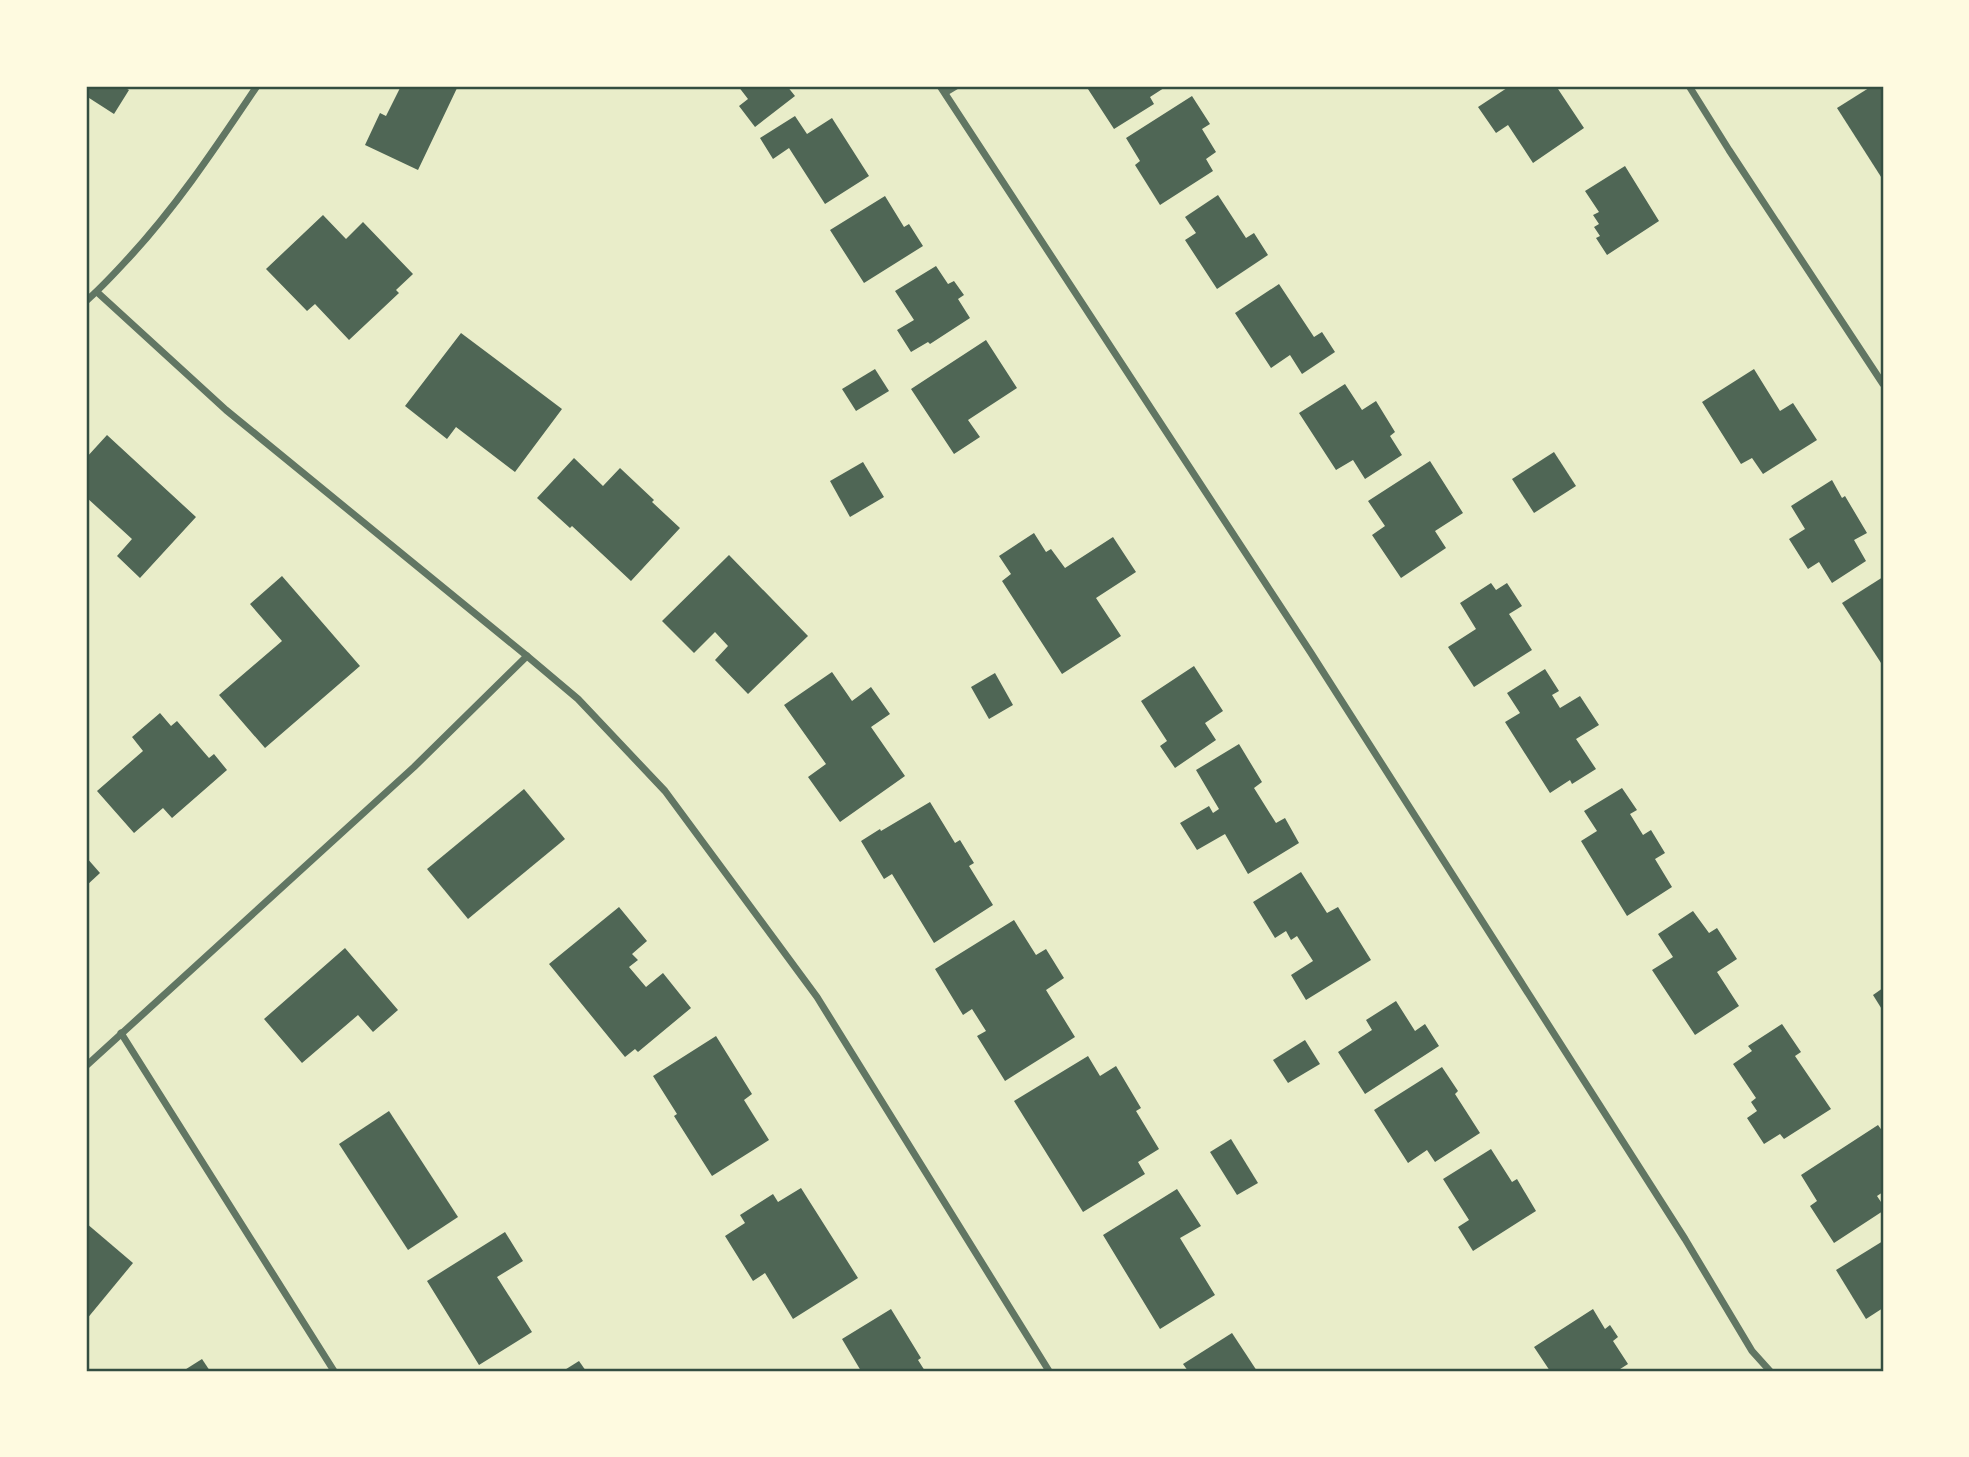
<svg xmlns="http://www.w3.org/2000/svg" width="1969" height="1457" font-family="'Roboto Serif',serif">
	<style>
		.building { fill: #4f6655 }
		.lines { fill: none; stroke-linecap: round; stroke-linejoin: round }
		.minor { stroke: #617663; stroke-width: 7 }
		.neatline { fill: none; stroke: #344e41; stroke-width: 2.5 }
	</style>
	<rect width="100%" height="100%" fill="#e9edc9"/>
	<g class="building">
		<path d="M86,86H122L129,90L114,114L86,96Z"/>
		<path d="M401,86H458L418,170L365,145L380,113L386,116Z"/>
		<path d="M738,86H787L795,96L755,127L739,106L748,99Z"/>
		<path d="M1086,86H1167L1150,97L1154,104L1114,129Z"/>
		<path d="M1510,86H1556L1584,128L1533,163L1508,125L1496,133L1478,107Z"/>
		<path d="M1872,86H1880L1883,91V180L1837,108Z"/>
		<path d="M1192,96L1210,124L1202,129L1216,152L1206,159L1213,171L1160,205L1135,165L1140,161L1126,138Z"/>
		<path d="M795,116L807,134L832,118L869,176L825,204L789,148L773,159L760,138Z"/>
		<path d="M1625,166L1659,221L1607,255L1596,238L1600,236L1594,227L1599,224L1593,215L1599,212L1585,191Z"/>
		<path d="M1218,195L1246,238L1254,233L1268,255L1217,289L1185,240L1196,233L1185,217Z"/>
		<path d="M885,196L904,227L909,224L923,246L864,283L830,230Z"/>
		<path d="M323,215L346,239L363,222L413,274L396,290L399,293L349,340L315,304L307,311L266,269Z"/>
		<path d="M936,266L948,284L954,281L964,295L958,299L970,318L930,344L928,342L911,352L897,330L914,320L895,291Z"/>
		<path d="M1279,284L1314,337L1322,332L1335,352L1302,374L1290,355L1271,368L1235,313Z"/>
		<path d="M461,333L562,409L515,472L456,427L447,439L405,406Z"/>
		<path d="M986,340L1017,388L968,420L980,437L954,454L911,389Z"/>
		<path d="M875,369L889,391L856,411L842,389Z"/>
		<path d="M1754,369L1780,411L1793,403L1817,440L1763,474L1752,458L1741,464L1702,402Z"/>
		<path d="M1345,384L1362,410L1376,401L1395,432L1390,436L1402,455L1365,479L1353,460L1336,470L1299,413Z"/>
		<path d="M107,435L196,517L140,578L117,556L132,539L86,497V458Z"/>
		<path d="M1554,452L1576,486L1534,513L1512,479Z"/>
		<path d="M574,458L603,486L620,468L654,500L652,502L680,528L631,581L572,526L570,528L537,498Z"/>
		<path d="M1430,461L1463,513L1435,531L1446,548L1401,578L1372,535L1385,526L1368,501Z"/>
		<path d="M863,462L884,497L850,517L830,481Z"/>
		<path d="M1832,480L1842,498L1845,496L1867,533L1854,540L1866,561L1832,583L1819,562L1808,569L1789,539L1805,529L1791,506Z"/>
		<path d="M1034,533L1046,552L1051,549L1065,568L1113,537L1136,572L1096,598L1121,636L1062,674L1002,581L1011,574L999,556Z"/>
		<path d="M729,555L808,636L748,694L715,660L728,646L715,632L694,653L662,621Z"/>
		<path d="M282,576L360,666L265,748L219,695L282,641L250,604Z"/>
		<path d="M1883,577V666L1842,603Z"/>
		<path d="M1491,583L1496,590L1507,583L1522,606L1509,614L1532,650L1474,687L1448,647L1476,629L1460,603Z"/>
		<path d="M1194,666L1223,711L1205,723L1216,740L1175,768L1160,746L1167,741L1141,701Z"/>
		<path d="M1545,669L1559,691L1552,695L1560,708L1580,696L1599,725L1576,739L1596,769L1572,784L1570,780L1550,793L1505,722L1520,713L1507,693Z"/>
		<path d="M832,672L852,701L871,687L890,714L871,727L905,776L840,822L808,777L826,764L784,705Z"/>
		<path d="M995,673L1013,705L989,719L971,687Z"/>
		<path d="M160,713L171,726L177,721L209,758L214,754L227,770L172,818L163,808L134,833L97,791L143,751L132,737Z"/>
		<path d="M1239,744L1262,782L1254,788L1276,823L1285,818L1299,843L1248,874L1225,834L1197,850L1180,823L1209,806L1213,813L1219,809L1196,770Z"/>
		<path d="M1622,788L1637,810L1630,814L1643,835L1651,830L1665,853L1655,859L1672,887L1627,916L1581,841L1597,831L1584,811Z"/>
		<path d="M524,789L565,839L468,919L427,869Z"/>
		<path d="M930,802L955,843L960,840L974,863L969,866L993,905L934,943L892,874L884,879L861,841L880,829L881,831Z"/>
		<path d="M86,857L100,873L86,886Z"/>
		<path d="M1301,872L1327,913L1338,907L1371,960L1306,1000L1291,975L1313,961L1297,936L1291,940L1286,931L1275,938L1253,902Z"/>
		<path d="M619,907L647,941L632,954L638,960L629,967L646,987L663,973L691,1008L638,1052L635,1049L625,1057L549,964Z"/>
		<path d="M1693,911L1709,933L1717,928L1737,959L1717,972L1739,1006L1695,1035L1652,970L1673,957L1658,934Z"/>
		<path d="M1014,920L1036,955L1046,949L1064,978L1046,990L1075,1037L1005,1081L977,1036L986,1031L972,1009L963,1015L935,969Z"/>
		<path d="M345,948L398,1010L373,1032L358,1015L302,1063L264,1019Z"/>
		<path d="M1883,988V1011L1873,995Z"/>
		<path d="M1396,1001L1415,1031L1425,1024L1439,1046L1365,1094L1338,1052L1372,1030L1366,1020Z"/>
		<path d="M1782,1024L1801,1052L1795,1056L1831,1109L1784,1139L1780,1134L1764,1144L1747,1118L1757,1111L1751,1102L1756,1098L1733,1064L1752,1051L1748,1046Z"/>
		<path d="M716,1036L752,1094L744,1100L769,1140L712,1176L674,1116L677,1114L653,1076Z"/>
		<path d="M1305,1040L1320,1064L1288,1083L1273,1060Z"/>
		<path d="M1088,1056L1100,1076L1116,1066L1141,1108L1136,1111L1159,1149L1138,1162L1145,1174L1083,1212L1014,1101Z"/>
		<path d="M1442,1067L1458,1091L1455,1094L1480,1133L1435,1162L1427,1150L1408,1163L1374,1110Z"/>
		<path d="M389,1111L458,1217L408,1250L339,1144Z"/>
		<path d="M1878,1125L1883,1132V1192L1877,1196L1883,1205V1211L1834,1243L1810,1206L1817,1201L1801,1175Z"/>
		<path d="M1231,1139L1258,1183L1237,1195L1210,1152Z"/>
		<path d="M1491,1149L1512,1182L1517,1179L1536,1211L1473,1251L1458,1227L1469,1220L1443,1179Z"/>
		<path d="M801,1188L858,1278L793,1319L765,1273L753,1281L725,1236L745,1223L740,1215L773,1194L778,1202Z"/>
		<path d="M1177,1189L1201,1226L1180,1238L1215,1295L1160,1329L1103,1235Z"/>
		<path d="M86,1223L133,1263L86,1320Z"/>
		<path d="M505,1232L523,1261L497,1277L532,1332L479,1365L427,1281Z"/>
		<path d="M1883,1241V1308L1866,1319L1836,1270Z"/>
		<path d="M891,1309L921,1358L918,1360L925,1371H861L842,1339Z"/>
		<path d="M1593,1309L1605,1329L1610,1325L1618,1337L1613,1341L1628,1364L1617,1371H1550L1534,1347Z"/>
		<path d="M1232,1333L1257,1371H1188L1183,1364Z"/>
		<path d="M202,1359L210,1371H183Z"/>
		<path d="M579,1361L586,1371H563Z"/>
	</g>
	<g class="lines">
		<g class="minor">
			<path d="M940,86L1311,653L1685,1239L1752,1351L1770,1371"/>
			<path d="M1689,86L1729,150L1883,384"/>
			<path d="M946,92L956,86"/>
			<path d="M97,292L226,410L527,656L578,699L665,791L817,997L1049,1371"/>
			<path d="M86,301C100,289 112,276 124,263C175,209 216,147 257,86"/>
			<path d="M121,1033L334,1371"/>
			<path d="M86,1066L414,767L527,656"/>
		</g>
	</g>
	<rect width="1969" height="1457" fill="none" stroke="#fefae0" stroke-width="175"/>
	<rect x="88" y="88" width="1794" height="1282" class="neatline"/>
</svg>
